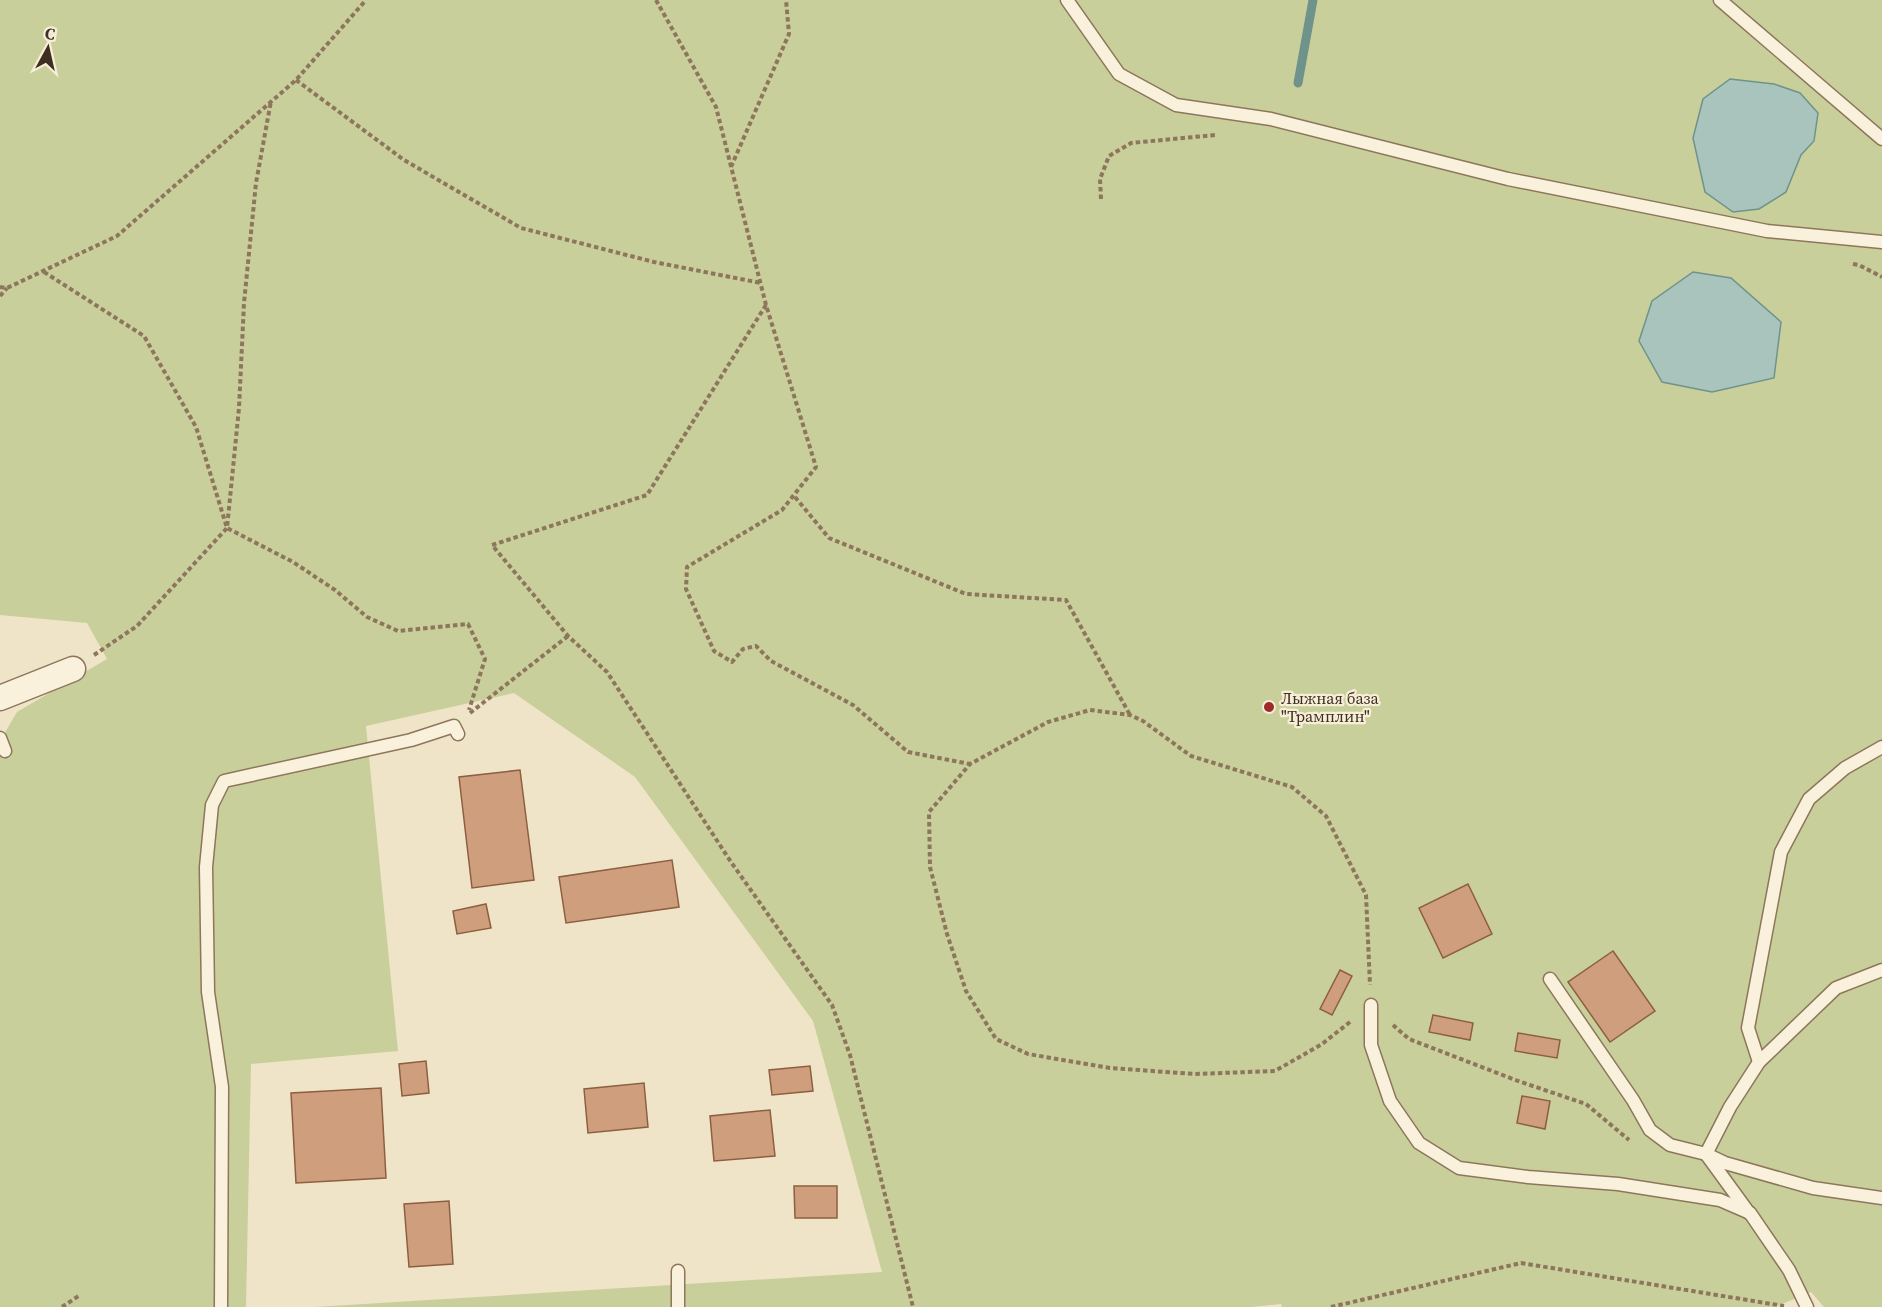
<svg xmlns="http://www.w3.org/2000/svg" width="1882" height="1307" font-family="'Source Serif 4',serif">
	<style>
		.green { fill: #c9cf9b }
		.water { fill: #a9c4bc; stroke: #6f938a; stroke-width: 1.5 }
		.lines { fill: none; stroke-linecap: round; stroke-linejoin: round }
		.stream { stroke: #6f938a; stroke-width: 9 }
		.building { fill: #cf9f7d; stroke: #8d5f41; stroke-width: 1.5 }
		.lane-casing { stroke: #8d765c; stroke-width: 15 }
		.street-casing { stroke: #8d765c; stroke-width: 27 }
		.path { stroke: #8d765c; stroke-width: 4; stroke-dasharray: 4.5 3; stroke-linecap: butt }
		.lane { stroke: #faf1dc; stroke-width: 12 }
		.street { stroke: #faf1dc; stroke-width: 24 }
		.poi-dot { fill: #9e2a2b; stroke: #f7eed8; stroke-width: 2 }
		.labels { text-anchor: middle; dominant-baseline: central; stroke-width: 4.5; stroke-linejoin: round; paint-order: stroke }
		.poi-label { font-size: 16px; fill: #3d2e20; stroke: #f7eed8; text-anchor: start }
	</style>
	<rect width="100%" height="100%" fill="#f0e4c8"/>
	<path class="green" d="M0,0H1882V1307H1824L1811,1292L1775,1307H1282L1281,1304L1252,1307H315L882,1272L813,1021L635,777L514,693L366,726L398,1051L251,1064L246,1307H0V741L17,712L107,659L87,623L0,615Z"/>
	<g class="water">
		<path d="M1730,79L1774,84L1800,93L1818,113L1814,141L1801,155L1786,192L1759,209L1733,212L1705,192L1693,138L1703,99Z"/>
		<path d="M1693,272L1731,278L1781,322L1774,378L1712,392L1662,382L1639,341L1652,301Z"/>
	</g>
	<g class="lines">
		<path class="stream" d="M1298,83L1313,0"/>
	</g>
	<g class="building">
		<path d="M520,770L534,880L472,888L459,777Z"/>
		<path d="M672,860L679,907L566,923L559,877Z"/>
		<path d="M1468,884L1492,934L1443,958L1419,908Z"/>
		<path d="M486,904L491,928L457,934L453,911Z"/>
		<path d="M1613,951L1655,1011L1610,1042L1568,982Z"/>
		<path d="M1340,970L1352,976L1332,1015L1320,1009Z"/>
		<path d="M1433,1015L1473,1023L1470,1040L1429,1032Z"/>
		<path d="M1518,1033L1560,1040L1557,1058L1515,1051Z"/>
		<path d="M426,1061L429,1093L402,1096L399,1064Z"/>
		<path d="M810,1066L813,1091L772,1095L769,1070Z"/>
		<path d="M644,1083L648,1127L588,1133L584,1089Z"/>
		<path d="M381,1088L386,1178L296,1183L291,1093Z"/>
		<path d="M1522,1096L1550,1101L1545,1129L1517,1123Z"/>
		<path d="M770,1110L775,1156L714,1161L710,1116Z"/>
		<path d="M794,1186H837V1218H795Z"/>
		<path d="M449,1201L453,1264L409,1267L404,1204Z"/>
	</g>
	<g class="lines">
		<g class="lane-casing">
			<g id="lane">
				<path d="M1067,0L1119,74L1176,105L1271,119L1508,179L1767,231L1882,242"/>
				<path d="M1720,0L1882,139"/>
				<path d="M0,738L5,751"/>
				<path d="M1550,979L1633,1100L1650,1130L1670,1145L1706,1154L1725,1163L1813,1188L1882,1198"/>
				<path d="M1371,1005V1045L1390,1101L1419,1143L1459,1168L1528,1177L1618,1184L1720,1200L1750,1213L1789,1270L1807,1307"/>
				<path d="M1759,1062L1748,1028L1781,852L1809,799L1845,768L1882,747"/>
				<path d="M1749,1213L1706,1154L1730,1107L1759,1062L1836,988L1882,970"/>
				<path d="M678,1271V1307"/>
				<path d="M221,1307L222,1087L208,992L206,867L212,805L224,781L411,740L454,726L458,734"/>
			</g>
		</g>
		<g class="street-casing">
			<path id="street" d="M0,698L73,669"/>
		</g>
		<g class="path">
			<path d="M656,0L716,107L766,305L816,467L782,510L687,567L686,589L714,651L732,662L743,649L756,646L771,661L853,705L908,752L970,764"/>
			<path d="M296,80L404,160L521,228L654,262L761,283"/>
			<path d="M731,167L789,34L786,0"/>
			<path d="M1101,199L1100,179L1109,156L1131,143L1215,135"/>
			<path d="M1853,264L1859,265L1882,277"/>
			<path d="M44,272L144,336L196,427L227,528L293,562L335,590L367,617L398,631L468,624L485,659L469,710"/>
			<path d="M0,287L7,288L117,236L296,80L366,0"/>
			<path d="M0,296L7,288"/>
			<path d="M766,305L647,495L492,545L568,636L607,672L731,862L832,1005L850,1055L913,1307"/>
			<path d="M795,497L829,538L966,594L1066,600L1130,715"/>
			<path d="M94,655L137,626L227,528L239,408L244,303L256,183L271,101"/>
			<path d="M470,713L568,636"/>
			<path d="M1350,1022L1322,1044L1275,1071L1195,1074L1110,1068L1028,1054L996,1039L966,991L947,934L930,867L929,812L970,764L1048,722L1090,710L1130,715L1143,721L1191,756L1292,787L1326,816L1366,895L1370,985"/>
			<path d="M1393,1025L1409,1039L1518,1081L1586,1104L1629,1140"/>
			<path d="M62,1307L80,1295"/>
			<path d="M1331,1307L1521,1263L1784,1306"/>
		</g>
		<use href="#lane" class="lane"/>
		<use href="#street" class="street"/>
	</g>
	<circle class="poi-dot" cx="1269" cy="707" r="6"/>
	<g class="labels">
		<g class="poi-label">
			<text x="1281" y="698">Лыжная база<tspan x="1281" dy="18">"Трамплин"</tspan></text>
		</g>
	</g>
	<g transform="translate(48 48) rotate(8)" stroke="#f7eed8" stroke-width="4.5" paint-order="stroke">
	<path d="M0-4.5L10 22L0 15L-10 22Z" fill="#3d2e20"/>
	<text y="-9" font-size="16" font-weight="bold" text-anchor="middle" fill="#3d2e20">С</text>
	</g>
</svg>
